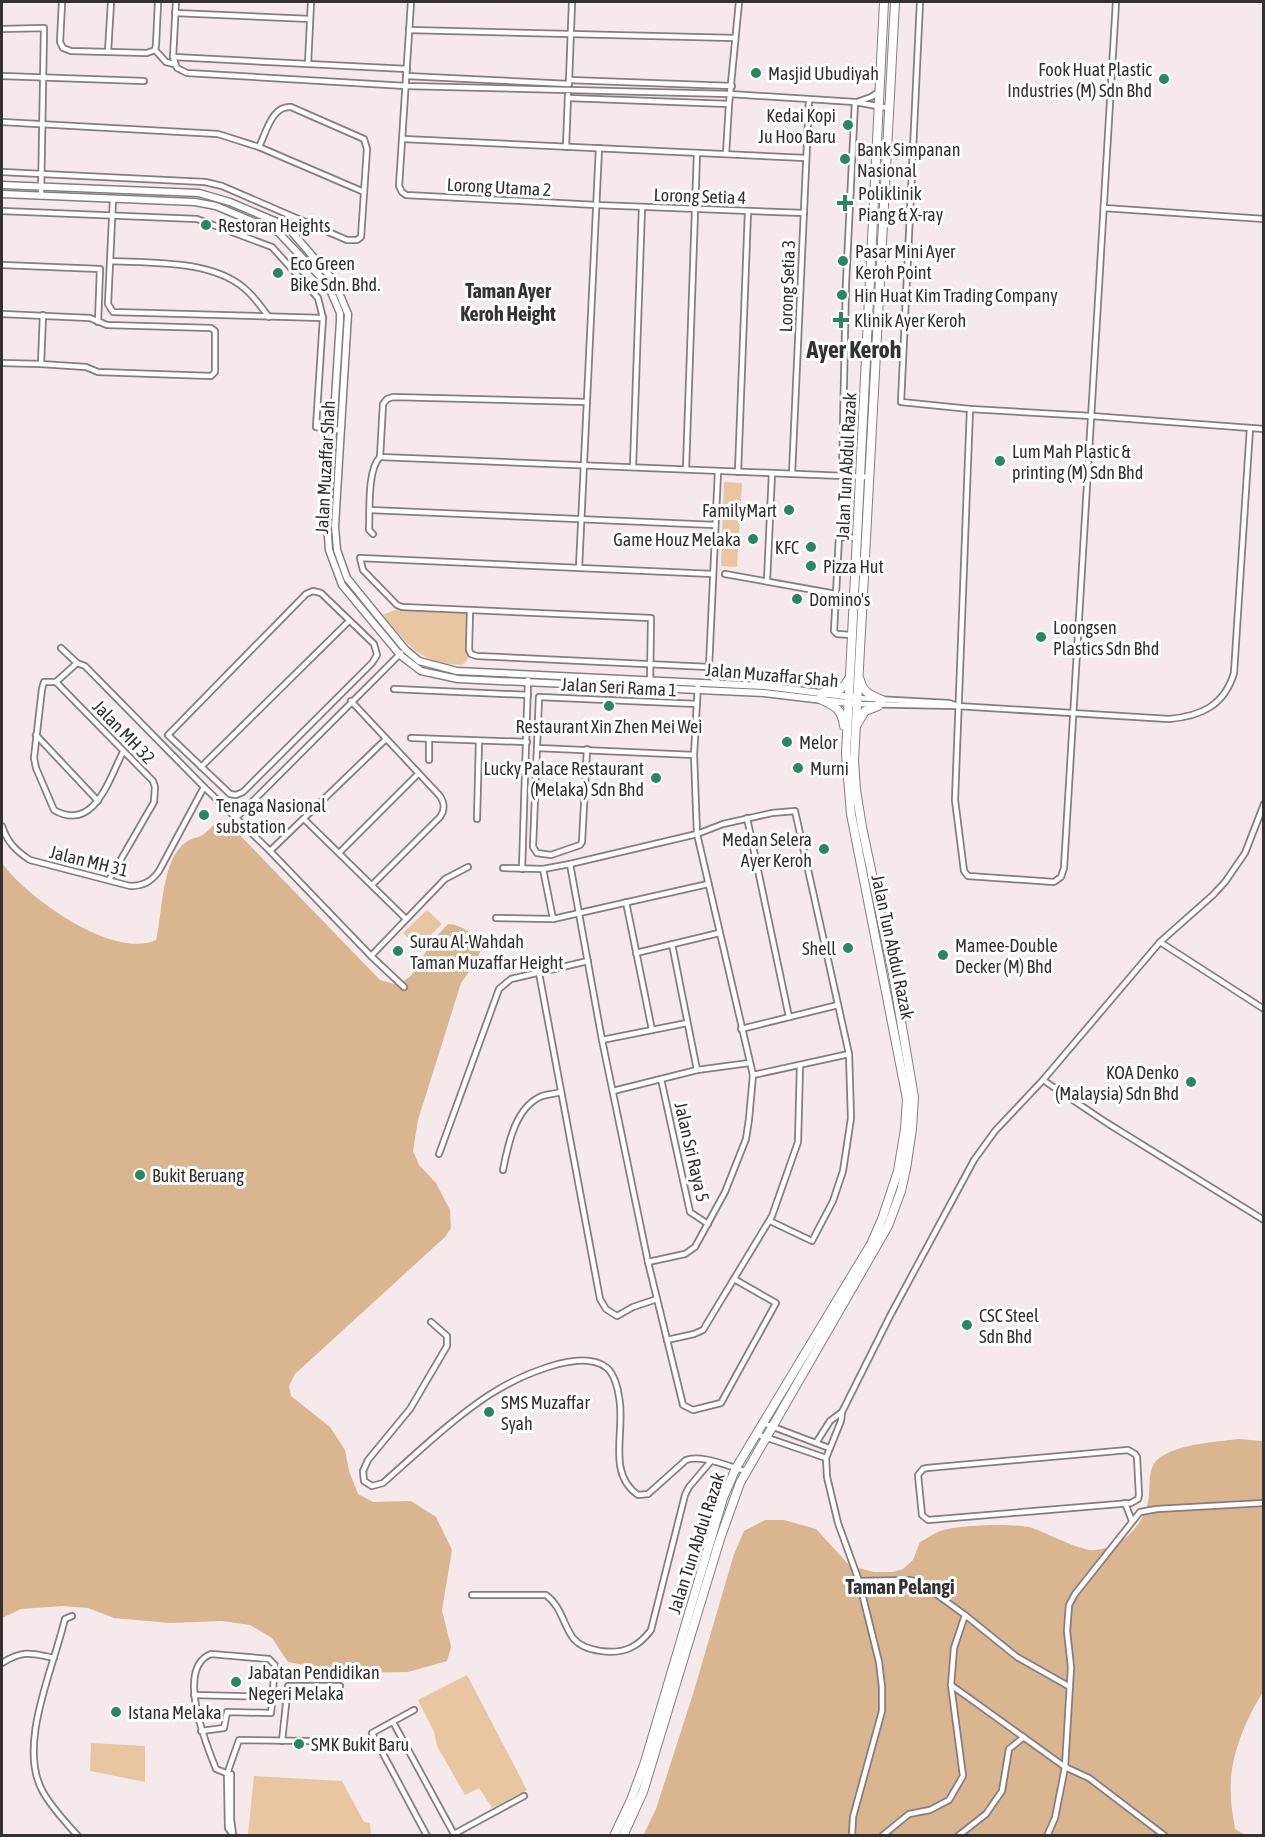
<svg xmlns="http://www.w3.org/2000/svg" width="1265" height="1837" font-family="'Asap Condensed',sans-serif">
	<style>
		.green { fill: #e9c6a2 }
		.forest { fill: #d9b590 }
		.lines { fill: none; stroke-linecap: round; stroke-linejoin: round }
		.street-casing { stroke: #887c7e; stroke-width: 8 }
		.secondary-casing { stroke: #887c7e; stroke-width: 9 }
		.highway-casing { stroke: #887c7e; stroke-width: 10 }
		.street { stroke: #fff; stroke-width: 4.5 }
		.secondary { stroke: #fff; stroke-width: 6 }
		.highway { stroke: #fff; stroke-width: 8 }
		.poi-dot { fill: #28875f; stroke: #fff; stroke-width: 2 }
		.labels { text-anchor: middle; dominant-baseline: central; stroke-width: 6; stroke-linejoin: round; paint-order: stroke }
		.poi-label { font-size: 18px; fill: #353031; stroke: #fff; text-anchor: start }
		.street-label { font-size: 18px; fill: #353031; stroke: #fff }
		.neighbourhood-label { font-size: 20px; font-weight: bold; fill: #353031; stroke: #fff }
		.district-label { font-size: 24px; font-weight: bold; fill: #353031; stroke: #fff }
	</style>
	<rect width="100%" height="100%" fill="#f6e9eb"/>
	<g class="green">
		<path d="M724,482L742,483L737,567L721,566Z"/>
		<path d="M395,610L469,613L468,659L462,665C417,663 411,646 382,615Z"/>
		<path d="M427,910L442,924L418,947L403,933Z"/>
		<path d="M467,1675L527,1790L492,1808L479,1788L465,1795L437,1746L434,1732L418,1700Z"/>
		<path d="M91,1743L145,1746V1782L90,1771Z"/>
		<path d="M254,1776L342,1781L364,1822L370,1823L371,1835H250L248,1834Z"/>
	</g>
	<g class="forest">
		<path d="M218,822L230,825L380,980L398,985L411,976L434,939L448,924C464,925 475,935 481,950L474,965L461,983L418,1120L413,1151L419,1165L436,1183L450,1210L451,1228L445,1237L295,1374L289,1386L291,1396L330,1427L345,1450L349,1471L358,1494L373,1502L411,1501L436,1517L452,1550L442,1610L451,1647L447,1661L408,1672L345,1673L288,1662L272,1638L250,1625L222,1621L170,1623L114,1618L88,1608L63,1606L21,1609L2,1618V863C26,897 113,960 156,940C163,912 161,860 186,842C191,838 199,838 204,834C209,830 212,826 218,822Z"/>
		<path d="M1239,1439L1263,1441V1692C1244,1722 1228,1761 1231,1797C1231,1808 1234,1819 1235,1829L1245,1835L643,1836L656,1809L693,1694L734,1554L744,1531L765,1520H784L816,1529L850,1566L874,1572H893L903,1569L913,1560L920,1542C926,1539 933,1534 940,1531C956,1525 1020,1522 1035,1529C1048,1534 1083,1552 1095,1550C1124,1547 1145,1524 1149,1496C1150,1485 1148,1470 1156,1461C1173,1444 1215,1442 1239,1439Z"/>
	</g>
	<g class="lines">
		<g class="street-casing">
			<g id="street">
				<path d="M62,2L60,42L63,48L71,51L147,53L155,50L156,45L158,2"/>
				<path d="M176,2L173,57L177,68L187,73L406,86L730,94L855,102L888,108"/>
				<path d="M411,2L399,186L402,192L406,195L596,205L804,213"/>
				<path d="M920,2L901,402L970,409L1091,416L1264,429"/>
				<path d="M175,13L310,19"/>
				<path d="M2,29L44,28L41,196"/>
				<path d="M409,30L735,38"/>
				<path d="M155,50L166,62L174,64"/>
				<path d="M108,52L111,2"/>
				<path d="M173,57L407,69"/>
				<path d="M308,64L311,2"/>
				<path d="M2,76L144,81"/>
				<path d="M406,76L569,84"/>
				<path d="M569,80L732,86"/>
				<path d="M569,81L572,2"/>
				<path d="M568,98L729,104"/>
				<path d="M857,102L871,97L879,92"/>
				<path d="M2,122L218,134L259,147L364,192"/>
				<path d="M403,139L806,158"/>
				<path d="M566,147L568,95"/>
				<path d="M726,154L729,104L739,2"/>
				<path d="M2,172L205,182L222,186L347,240H357L361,237L367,149L364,139L291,107C272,105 266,133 259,147"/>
				<path d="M113,199L108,304L113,312L323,318"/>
				<path d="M1104,208L1264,219"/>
				<path d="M2,211L197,219L272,247L318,298L323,318L316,427L340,430"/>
				<path d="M110,261C151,263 211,260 244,288C254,296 261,307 269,317"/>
				<path d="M2,265L100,269L98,322"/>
				<path d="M2,314L90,318L107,325L211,328L215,331V372L211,376L98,372L86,367L41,364"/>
				<path d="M2,363L41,364L43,315"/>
				<path d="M970,409L955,800L964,871L968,876L1054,882L1061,877L1064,868L1116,2"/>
				<path d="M380,457L869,477"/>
				<path d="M633,467L642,207"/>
				<path d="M686,469L697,153"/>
				<path d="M718,471L709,667L710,676L718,682"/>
				<path d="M738,472L748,211"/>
				<path d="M792,474L809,100"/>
				<path d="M842,476L846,283L855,102"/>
				<path d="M370,510L715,525"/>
				<path d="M373,534L369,530C370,511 367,470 380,457L383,404L387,399L393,397L587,402"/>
				<path d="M579,568L599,148"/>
				<path d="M725,574L836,594"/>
				<path d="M767,581L772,473"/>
				<path d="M313,591L321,593L374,644L377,655L372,663L243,792L236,795L230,794L168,735L306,594Z"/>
				<path d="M470,610L469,650L471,654L477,656L709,667"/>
				<path d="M851,635L837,634L834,631L839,537L857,538"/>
				<path d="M61,648L77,663L85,666L204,787L270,851L371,956L404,987"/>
				<path d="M56,682L77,663"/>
				<path d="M650,687L651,618L402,607L397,605L363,570L360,558L713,574"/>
				<path d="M394,689L528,695"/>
				<path d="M856,698L949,703L955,705"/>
				<path d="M351,701L440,796C445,804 445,810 440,817L372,885"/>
				<path d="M856,704L957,706L1169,719C1201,716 1224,706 1234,673L1250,428"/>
				<path d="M36,735L98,801"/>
				<path d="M411,738L527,742"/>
				<path d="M537,748L694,755"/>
				<path d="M587,749L582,842L580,845L551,855L537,853L533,847L539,697L697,704"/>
				<path d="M429,760V739"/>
				<path d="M201,767L349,621"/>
				<path d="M236,818L401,653"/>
				<path d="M747,818L789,1017"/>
				<path d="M304,819L406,919"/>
				<path d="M477,819L479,741"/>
				<path d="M2,826C7,842 16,851 30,860L130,886C143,886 151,882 159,871L204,787"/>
				<path d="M270,851L386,739"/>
				<path d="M339,853L418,774"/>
				<path d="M570,864L602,1040L648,1262L683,1405L693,1410L721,1403L776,1303L734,1279"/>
				<path d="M503,868L543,869L570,864L697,834L723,824L772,813L795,811L849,1054L851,1118L843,1171L833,1201L812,1241L770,1221"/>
				<path d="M522,869L528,680"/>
				<path d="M543,869L553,919"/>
				<path d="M109,880L154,802L155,787L153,781L56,682H44L42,689L34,758L36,768L54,810C94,833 109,779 123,752"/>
				<path d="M626,902L652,1030"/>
				<path d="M496,918L553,919L708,884"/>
				<path d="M1160,942L1264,1009"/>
				<path d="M672,944L697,1070"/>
				<path d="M636,953L719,933"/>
				<path d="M371,956L445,879L468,867"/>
				<path d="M539,973L600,1299L606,1309L617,1316L633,1307L657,1299"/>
				<path d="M741,1029L838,1005"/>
				<path d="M602,1040L687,1023"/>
				<path d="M753,1075L849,1054"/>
				<path d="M661,1079L690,1212L708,1224"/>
				<path d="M1043,1080L1107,1123L1264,1220"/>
				<path d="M613,1091L697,1070L749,1063"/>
				<path d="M439,1154L499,989L511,979L588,961"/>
				<path d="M503,1170C508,1145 515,1107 542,1096C548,1094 555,1094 561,1092"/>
				<path d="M648,1262L685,1254L695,1247L725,1192L746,1139L749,1119L753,1075L697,834L694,755L698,683"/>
				<path d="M431,1322L447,1336V1346L410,1409L368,1460L363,1471L364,1481L372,1486L383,1483C417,1453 450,1421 489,1395C514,1379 580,1346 607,1368C614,1374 618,1388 619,1397C626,1430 606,1473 638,1495L648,1494L686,1460C701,1454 730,1467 746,1471"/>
				<path d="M667,1340L694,1334L703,1330L772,1216L798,1142L800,1065"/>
				<path d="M763,1423L829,1448"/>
				<path d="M756,1434L826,1458"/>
				<path d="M816,1443L830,1421L842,1412"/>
				<path d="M1128,1450L1135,1454L1137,1457L1139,1495L1138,1499L1131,1503L928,1520L922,1515L918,1475L923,1469L927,1468Z"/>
				<path d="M1125,1503L1132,1521"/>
				<path d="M859,1581L910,1580L921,1583L965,1615L1017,1657L1070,1687"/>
				<path d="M472,1595H546C561,1606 563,1624 573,1638C584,1652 615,1655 630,1648C639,1644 645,1638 651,1630L685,1495L689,1487L711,1461"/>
				<path d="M72,1616L65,1619L62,1630C50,1676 18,1748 43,1792C52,1808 66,1823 78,1836"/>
				<path d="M2,1663C23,1650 31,1653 54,1658"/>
				<path d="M951,1685L1065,1767L1089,1778L1165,1836"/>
				<path d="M194,1695L271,1697"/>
				<path d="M414,1710L372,1733L427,1836"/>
				<path d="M393,1722L455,1836"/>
				<path d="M201,1731L224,1728L227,1712L271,1713L275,1665L269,1659L211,1654C175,1668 206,1744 216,1769L231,1775"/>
				<path d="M282,1741L288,1686H340"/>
				<path d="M231,1774V1819L233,1834"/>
				<path d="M454,1834L524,1796"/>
				<path d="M234,1836L228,1828L227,1774L239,1740L309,1741"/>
				<path d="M852,1836L853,1817L882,1711V1687L879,1662L859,1581L838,1523L827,1477L826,1458L841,1421L842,1412L890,1316L974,1160L995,1131L1043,1080L1160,942L1213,895L1225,882L1245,853L1264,804"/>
				<path d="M882,1836L909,1814L930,1810L949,1800L963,1776L951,1685L954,1648L965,1615"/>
				<path d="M958,1836L986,1814L1002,1791L1009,1749L1024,1737"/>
				<path d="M1047,1836L1055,1818L1065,1767L1071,1667L1067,1631L1069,1605L1075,1594L1140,1512L1157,1509L1264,1503"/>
			</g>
		</g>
		<g class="secondary-casing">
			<g id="secondary">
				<path d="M2,185L199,193L230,202L284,225L291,231L334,281L348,314L335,526L337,550L347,578L377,615L405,649L419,661L457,671L765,686L852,697"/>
				<path d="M2,194L195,202L216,206L278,232L328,285L340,313V321L327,523L329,550L342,585L400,655L421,671L458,679L764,693L856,704"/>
			</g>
		</g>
		<g class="highway-casing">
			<g id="highway">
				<path d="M860,680C863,693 871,695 882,700"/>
				<path d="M822,693C833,692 843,691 848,680"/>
				<path d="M820,699C835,706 842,709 844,726"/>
				<path d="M856,726L865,711L878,706"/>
				<path d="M614,1836L631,1800L645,1762L723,1498L736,1468L871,1244L882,1219L898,1171L905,1129L907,1099L851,814L846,754L884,2"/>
				<path d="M623,1836L643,1792L720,1539L740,1483L888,1226L901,1191L906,1169L912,1129L914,1097L893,974L862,827L856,790L854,760L895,2"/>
			</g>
		</g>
		<use href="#street" class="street"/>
		<use href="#secondary" class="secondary"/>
		<use href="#highway" class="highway"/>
	</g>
	<g class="poi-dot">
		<circle cx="756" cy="73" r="6"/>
		<circle cx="1164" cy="79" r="6"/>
		<circle cx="848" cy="125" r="6"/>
		<circle cx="845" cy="159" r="6"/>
		<path d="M842 194h6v6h6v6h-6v6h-6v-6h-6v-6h6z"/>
		<circle cx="206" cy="225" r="6"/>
		<circle cx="843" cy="261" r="6"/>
		<circle cx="278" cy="273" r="6"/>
		<circle cx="842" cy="295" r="6"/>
		<path d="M838 311h6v6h6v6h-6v6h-6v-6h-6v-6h6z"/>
		<circle cx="1000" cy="461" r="6"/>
		<circle cx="789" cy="510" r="6"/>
		<circle cx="753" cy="539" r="6"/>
		<circle cx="811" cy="547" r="6"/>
		<circle cx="811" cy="566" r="6"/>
		<circle cx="797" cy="599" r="6"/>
		<circle cx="1041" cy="637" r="6"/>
		<circle cx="609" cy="706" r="6"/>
		<circle cx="787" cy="742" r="6"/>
		<circle cx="798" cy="768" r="6"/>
		<circle cx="656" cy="778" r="6"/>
		<circle cx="204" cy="815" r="6"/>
		<circle cx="824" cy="849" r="6"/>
		<circle cx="848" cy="948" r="6"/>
		<circle cx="398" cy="951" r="6"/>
		<circle cx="943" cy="955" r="6"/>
		<circle cx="1191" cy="1082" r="6"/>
		<circle cx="140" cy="1175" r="6"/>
		<circle cx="967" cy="1325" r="6"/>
		<circle cx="489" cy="1412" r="6"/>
		<circle cx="236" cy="1682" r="6"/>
		<circle cx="116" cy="1712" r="6"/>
		<circle cx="299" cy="1744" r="6"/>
	</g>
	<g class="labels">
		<g class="poi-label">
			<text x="1152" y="69" text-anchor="end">Fook Huat Plastic<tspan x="1152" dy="21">Industries (M) Sdn Bhd</tspan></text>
			<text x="768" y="73">Masjid Ubudiyah</text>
			<text x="836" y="115" text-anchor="end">Kedai Kopi<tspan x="836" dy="21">Ju Hoo Baru</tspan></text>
			<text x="857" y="149">Bank Simpanan<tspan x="857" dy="21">Nasional</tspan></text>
			<text x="858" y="193">Poliklinik<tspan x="858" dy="21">Piang &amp; X-ray</tspan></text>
			<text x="218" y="225">Restoran Heights</text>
			<text x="855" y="251">Pasar Mini Ayer<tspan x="855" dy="21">Keroh Point</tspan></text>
			<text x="290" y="263">Eco Green<tspan x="290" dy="21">Bike Sdn. Bhd.</tspan></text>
			<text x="854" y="295">Hin Huat Kim Trading Company</text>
			<text x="854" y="320">Klinik Ayer Keroh</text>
			<text x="1012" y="451">Lum Mah Plastic &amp;<tspan x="1012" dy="21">printing (M) Sdn Bhd</tspan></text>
			<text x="777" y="510" text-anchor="end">FamilyMart</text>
			<text x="741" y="539" text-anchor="end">Game Houz Melaka</text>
			<text x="799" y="547" text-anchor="end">KFC</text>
			<text x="823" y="566">Pizza Hut</text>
			<text x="809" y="599">Domino's</text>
			<text x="1053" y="627">Loongsen<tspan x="1053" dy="21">Plastics Sdn Bhd</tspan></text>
			<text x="609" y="726" text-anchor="middle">Restaurant Xin Zhen Mei Wei</text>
			<text x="799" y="742">Melor</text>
			<text x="644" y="768" text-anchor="end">Lucky Palace Restaurant<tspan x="644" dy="21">(Melaka) Sdn Bhd</tspan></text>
			<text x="810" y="768">Murni</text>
			<text x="216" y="805">Tenaga Nasional<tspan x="216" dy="21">substation</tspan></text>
			<text x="812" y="839" text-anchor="end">Medan Selera<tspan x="812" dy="21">Ayer Keroh</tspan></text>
			<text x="410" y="941">Surau Al-Wahdah<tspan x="410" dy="21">Taman Muzaffar Height</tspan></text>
			<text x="955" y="945">Mamee-Double<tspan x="955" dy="21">Decker (M) Bhd</tspan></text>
			<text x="836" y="948" text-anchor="end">Shell</text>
			<text x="1179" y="1072" text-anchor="end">KOA Denko<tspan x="1179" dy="21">(Malaysia) Sdn Bhd</tspan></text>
			<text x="152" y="1175">Bukit Beruang</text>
			<text x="979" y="1315">CSC Steel<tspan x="979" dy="21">Sdn Bhd</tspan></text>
			<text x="501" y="1402">SMS Muzaffar<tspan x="501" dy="21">Syah</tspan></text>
			<text x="248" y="1672">Jabatan Pendidikan<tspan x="248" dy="21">Negeri Melaka</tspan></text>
			<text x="128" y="1712">Istana Melaka</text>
			<text x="311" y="1744">SMK Bukit Baru</text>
		</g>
		<g class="street-label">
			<text transform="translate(499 187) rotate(3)">Lorong Utama 2</text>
			<text transform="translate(700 196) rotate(2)">Lorong Setia 4</text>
			<text transform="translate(787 286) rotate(-88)">Lorong Setia 3</text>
			<text transform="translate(846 466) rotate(-87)">Jalan Tun Abdul Razak</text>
			<text transform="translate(325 467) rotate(-87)">Jalan Muzaffar Shah</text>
			<text transform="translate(772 675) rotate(5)">Jalan Muzaffar Shah</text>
			<text transform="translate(619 687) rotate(3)">Jalan Seri Rama 1</text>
			<text transform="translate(124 732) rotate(46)">Jalan MH 32</text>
			<text transform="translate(89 861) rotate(14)">Jalan MH 31</text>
			<text transform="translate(893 947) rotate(78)">Jalan Tun Abdul Razak</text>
			<text transform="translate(692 1152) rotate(77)">Jalan Sri Raya 5</text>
			<text transform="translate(696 1543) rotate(-72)">Jalan Tun Abdul Razak</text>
		</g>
		<g class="neighbourhood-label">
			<text x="508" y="290">Taman Ayer<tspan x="508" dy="23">Keroh Height</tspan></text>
			<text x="900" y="1586">Taman Pelangi</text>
		</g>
		<g class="district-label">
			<text x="854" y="349">Ayer Keroh</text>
		</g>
	</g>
	<rect width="1265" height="1837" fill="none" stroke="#353031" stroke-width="6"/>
</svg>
